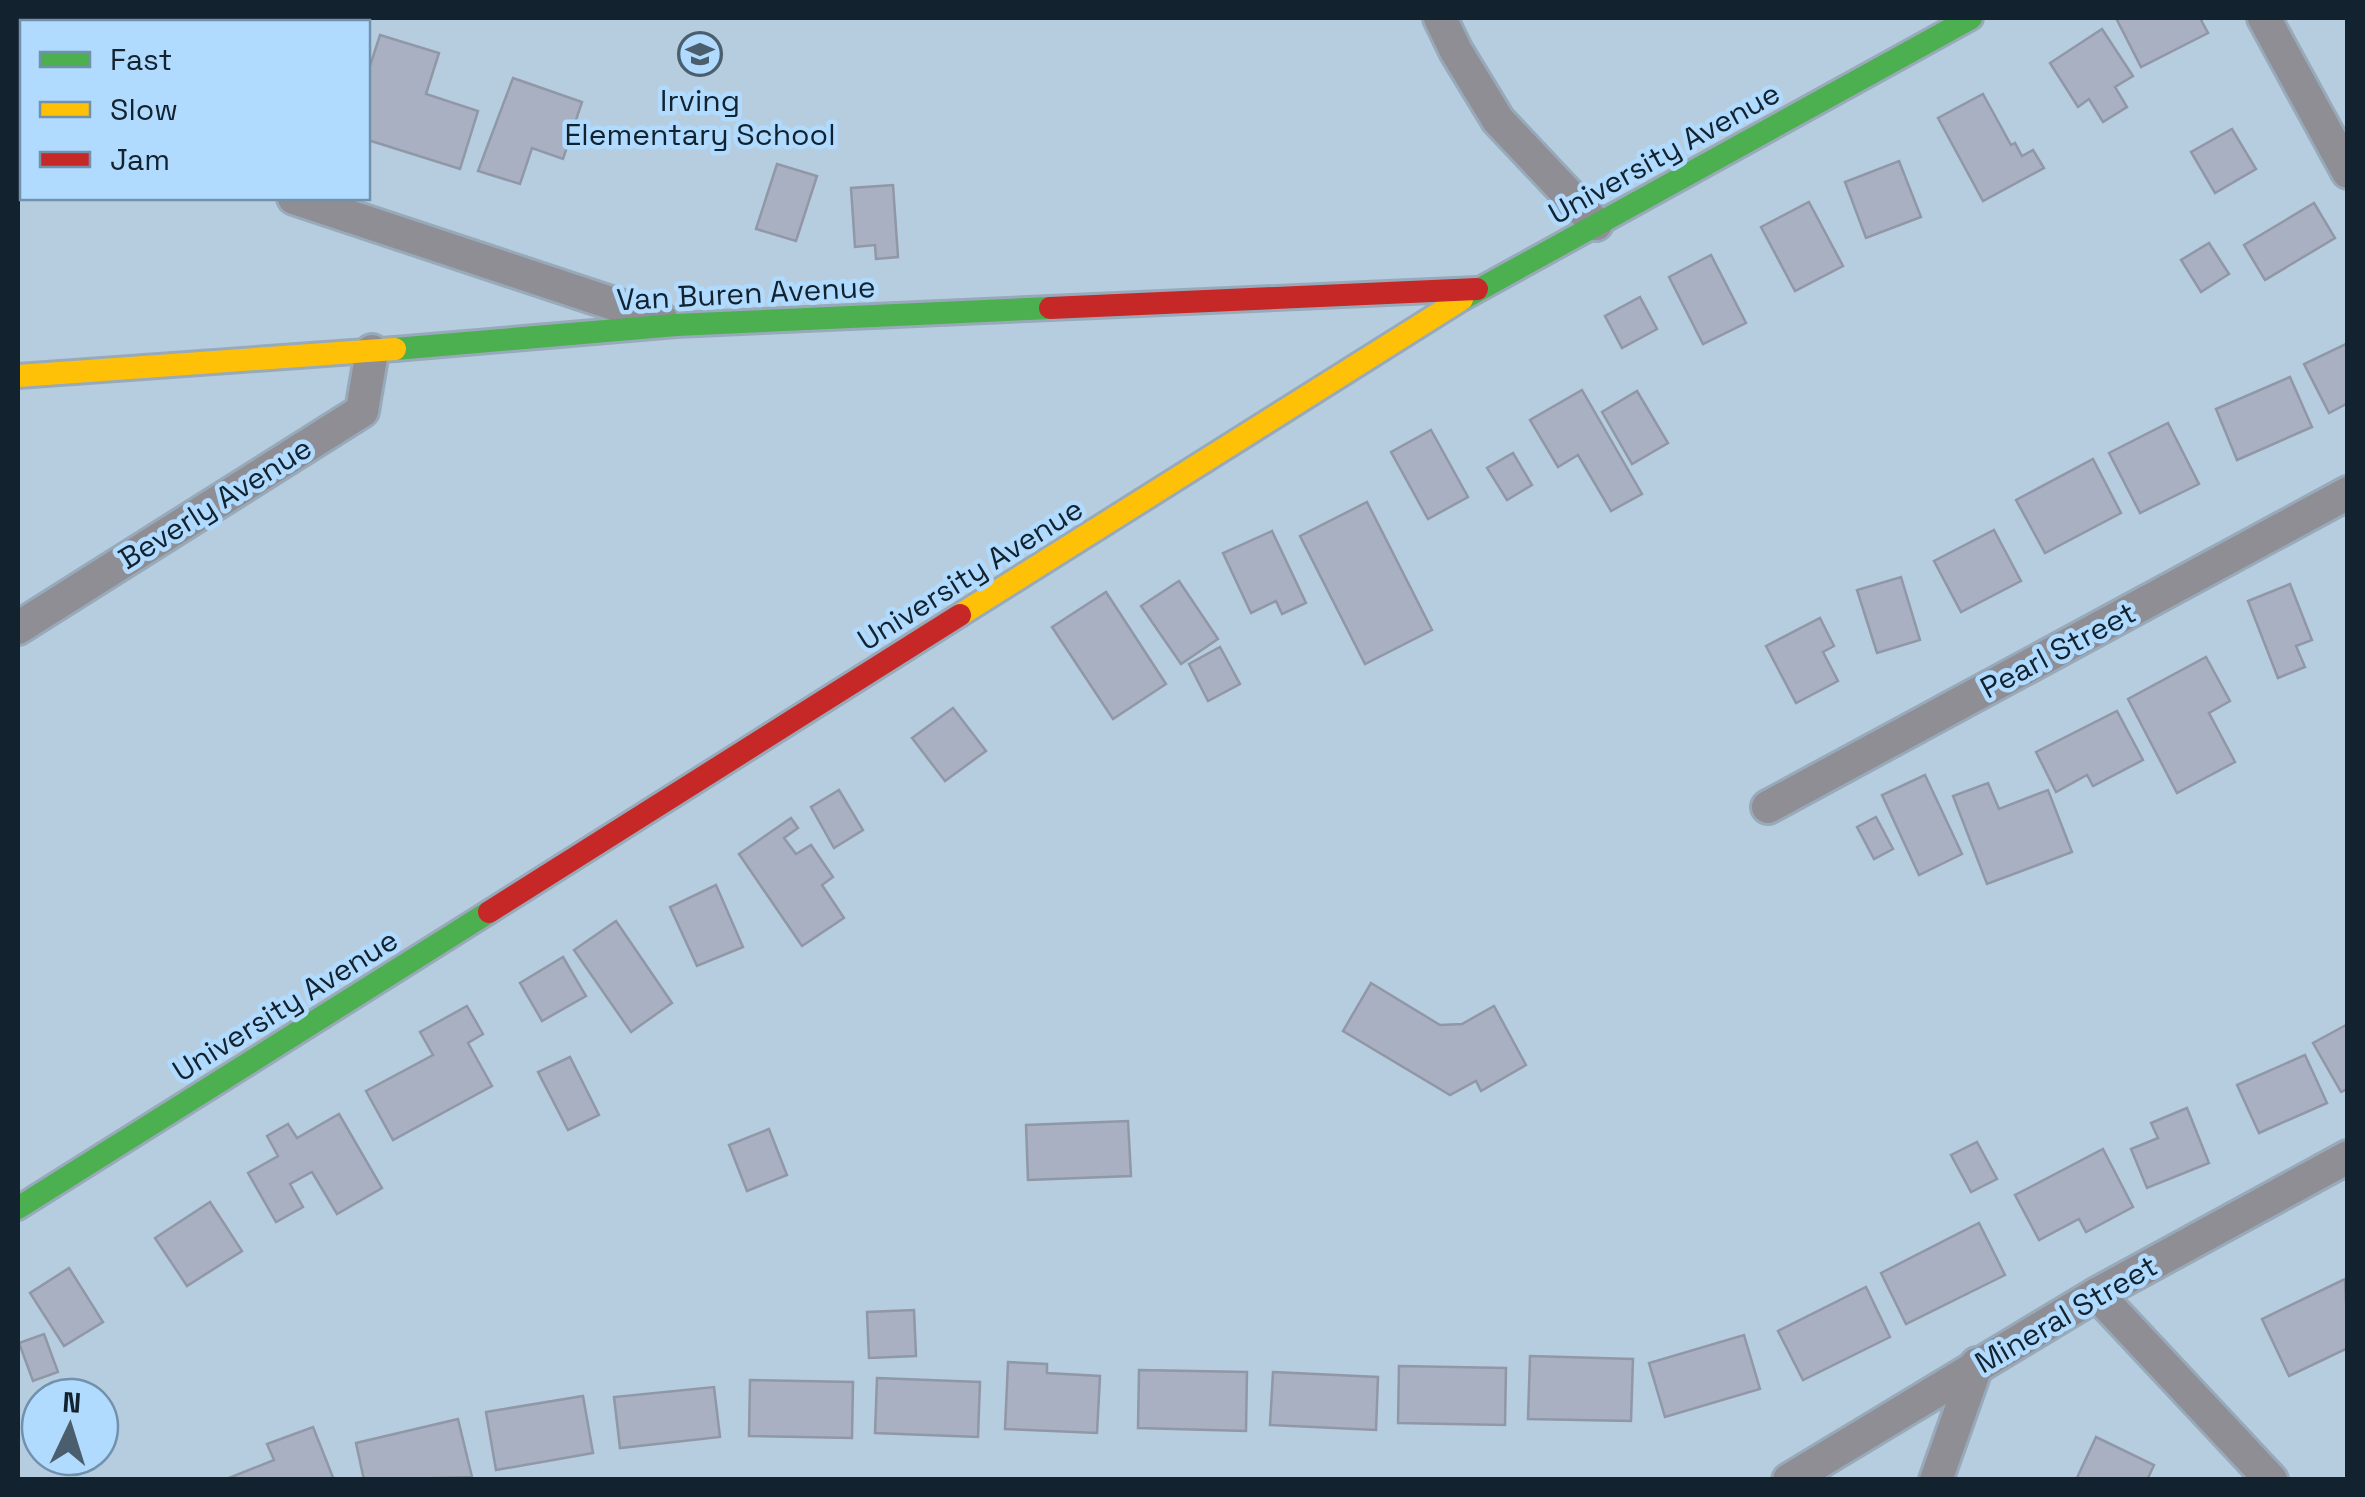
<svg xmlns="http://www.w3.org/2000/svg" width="2365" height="1497" font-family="'Space Grotesk',sans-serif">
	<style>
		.building { fill: #a9b0c1; stroke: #9097a7; stroke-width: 2.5 }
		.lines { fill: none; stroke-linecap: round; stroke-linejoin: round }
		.street-casing { stroke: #98aab9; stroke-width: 38 }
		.fast-casing { stroke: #98aab9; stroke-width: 28 }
		.slow-casing { stroke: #98aab9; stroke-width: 28 }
		.jam-casing { stroke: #98aab9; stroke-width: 28 }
		.street { stroke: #8f8e95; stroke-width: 32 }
		.fast { stroke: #4caf50; stroke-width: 22 }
		.slow { stroke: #ffc107; stroke-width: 22 }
		.jam { stroke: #c62828; stroke-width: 22 }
		.labels { text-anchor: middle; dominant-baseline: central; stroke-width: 9; stroke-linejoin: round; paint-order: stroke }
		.poi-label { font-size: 30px; fill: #12222f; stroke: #b0dbff }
		.street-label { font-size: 30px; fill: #12222f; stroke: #b0dbff }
	</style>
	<rect width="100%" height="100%" fill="#b6cde0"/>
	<g class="building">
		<path d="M100,18H151L149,22H98Z"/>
		<path d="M2116,18H2200L2208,33L2141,67Z"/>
		<path d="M2102,29L2133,76L2115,87L2127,107L2103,122L2089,99L2078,107L2050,63Z"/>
		<path d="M380,35L439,53L426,94L478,111L460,169L368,140V72Z"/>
		<path d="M513,78L582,102L563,159L532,148L520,184L478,171Z"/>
		<path d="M1983,94L2011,145L2015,143L2022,156L2033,150L2044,168L1983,201L1938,118Z"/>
		<path d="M2232,129L2256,169L2215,193L2191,152Z"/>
		<path d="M1899,161L1921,217L1866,238L1845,182Z"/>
		<path d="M777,164L817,176L796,241L756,229Z"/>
		<path d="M893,185L898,257L876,259L875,245L855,247L851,188Z"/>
		<path d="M1809,202L1843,266L1795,291L1761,227Z"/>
		<path d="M2314,203L2335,238L2265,280L2244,245Z"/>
		<path d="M2209,243L2229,274L2201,292L2181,260Z"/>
		<path d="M1711,255L1746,323L1703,344L1669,277Z"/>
		<path d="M1640,297L1657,329L1622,348L1605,316Z"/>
		<path d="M2348,343V403L2329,413L2304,364Z"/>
		<path d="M2290,377L2312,427L2237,460L2216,409Z"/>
		<path d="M1582,390L1642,494L1611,511L1578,455L1558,467L1530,420Z"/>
		<path d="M1637,391L1668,443L1632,464L1602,412Z"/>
		<path d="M2168,423L2199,484L2140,513L2109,453Z"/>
		<path d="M1431,430L1468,497L1428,519L1391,452Z"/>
		<path d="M1513,453L1532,485L1507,500L1487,468Z"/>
		<path d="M2093,459L2121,513L2045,553L2016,500Z"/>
		<path d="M1367,502L1432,630L1365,664L1300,536Z"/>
		<path d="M1994,530L2021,581L1961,612L1934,561Z"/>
		<path d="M1272,531L1306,603L1282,614L1276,601L1251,613L1223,553Z"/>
		<path d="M1901,577L1920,640L1877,653L1857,590Z"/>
		<path d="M1179,581L1218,639L1181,664L1141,606Z"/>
		<path d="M2290,584L2312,640L2296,646L2305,667L2278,678L2248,601Z"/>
		<path d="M1106,592L1166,684L1113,719L1052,627Z"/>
		<path d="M1820,618L1834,646L1823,652L1838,681L1796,703L1766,646Z"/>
		<path d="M1220,647L1240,684L1208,701L1189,664Z"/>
		<path d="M2206,657L2230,701L2209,713L2235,762L2177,793L2128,699Z"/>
		<path d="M953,708L986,751L945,781L912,738Z"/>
		<path d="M2117,711L2143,760L2093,786L2087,775L2056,792L2036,752Z"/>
		<path d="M1925,775L1962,854L1919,875L1882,795Z"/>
		<path d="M1988,783L1999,809L2048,790L2072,852L1987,884L1953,796Z"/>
		<path d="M839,790L863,830L834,848L811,807Z"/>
		<path d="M1876,817L1893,849L1874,859L1857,827Z"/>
		<path d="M791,818L798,828L784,838L796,854L811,845L833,877L822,885L844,918L802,946L739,854Z"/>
		<path d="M716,885L743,947L697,966L670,907Z"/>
		<path d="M616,921L672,1003L631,1032L574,950Z"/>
		<path d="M563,957L586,996L542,1021L520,983Z"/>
		<path d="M1371,983L1440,1025L1462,1024L1494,1006L1526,1065L1481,1091L1476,1081L1450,1095L1343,1031Z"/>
		<path d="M467,1006L483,1034L468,1043L492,1086L393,1140L366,1091L433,1055L420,1032Z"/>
		<path d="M2348,1024V1089L2341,1092L2313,1043Z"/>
		<path d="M2305,1055L2327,1103L2259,1133L2237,1085Z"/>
		<path d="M570,1057L599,1115L568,1130L538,1072Z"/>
		<path d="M2187,1108L2209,1163L2147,1188L2131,1149L2158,1138L2151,1123Z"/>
		<path d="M339,1114L382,1188L337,1214L312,1172L290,1184L303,1207L276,1222L248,1173L278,1156L267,1136L288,1124L297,1138Z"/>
		<path d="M1128,1121L1131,1176L1028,1180L1026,1125Z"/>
		<path d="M769,1129L787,1175L747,1191L729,1145Z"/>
		<path d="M1977,1142L1997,1179L1971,1192L1951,1155Z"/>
		<path d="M2103,1149L2133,1207L2086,1232L2079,1219L2039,1240L2015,1195Z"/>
		<path d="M210,1202L242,1251L187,1286L155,1238Z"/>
		<path d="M1979,1223L2005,1275L1906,1324L1881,1273Z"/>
		<path d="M69,1268L103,1322L64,1346L30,1293Z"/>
		<path d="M2345,1279L2348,1348L2289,1376L2262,1319Z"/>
		<path d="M1866,1287L1890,1337L1803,1380L1778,1331Z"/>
		<path d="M914,1310L916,1356L869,1358L867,1312Z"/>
		<path d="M44,1334L58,1372L33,1381L19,1343Z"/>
		<path d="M1744,1335L1760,1389L1665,1417L1649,1363Z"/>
		<path d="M1530,1356L1633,1359L1631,1421L1528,1419Z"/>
		<path d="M1008,1362L1047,1364V1373L1100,1376L1097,1433L1005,1429Z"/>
		<path d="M1399,1366L1506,1368L1505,1425L1398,1423Z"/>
		<path d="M1139,1370L1247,1372L1246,1431L1138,1428Z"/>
		<path d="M1273,1372L1378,1377L1376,1430L1270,1425Z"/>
		<path d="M877,1378L980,1382L978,1437L875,1433Z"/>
		<path d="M750,1380L853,1382L852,1438L749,1436Z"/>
		<path d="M714,1387L720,1437L620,1448L614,1397Z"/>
		<path d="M583,1396L593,1453L496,1470L486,1412Z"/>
		<path d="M458,1419L472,1477L364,1480L356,1443Z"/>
		<path d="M313,1427L334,1480H224L274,1460L267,1444Z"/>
		<path d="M2096,1437L2154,1465L2147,1480H2076Z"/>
	</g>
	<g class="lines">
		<g class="street-casing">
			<g id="street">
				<path d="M1440,18L1456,51L1498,120L1596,224"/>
				<path d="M2264,18L2348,172"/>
				<path d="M18,105L22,107"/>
				<path d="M294,198L662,320"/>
				<path d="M18,628L362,411L372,351"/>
				<path d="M1768,807L2348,493"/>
				<path d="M2097,1294L2271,1480"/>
				<path d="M1789,1480L2097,1294L2348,1157"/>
				<path d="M1936,1480L1977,1364"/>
			</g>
		</g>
		<g class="fast-casing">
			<g id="fast">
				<path d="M1462,299L1971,18"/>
				<path d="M395,349L676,325L1050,308"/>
				<path d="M18,1208L489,912"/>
			</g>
		</g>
		<g class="slow-casing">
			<g id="slow">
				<path d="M18,376L395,349"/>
				<path d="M960,615L1462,299"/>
			</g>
		</g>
		<g class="jam-casing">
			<g id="jam">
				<path d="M1050,308L1477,289"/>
				<path d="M489,912L960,615"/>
			</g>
		</g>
		<use href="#street" class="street"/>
		<use href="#fast" class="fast"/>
		<use href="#slow" class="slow"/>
		<use href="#jam" class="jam"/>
	</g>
	<defs>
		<g id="school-ring" transform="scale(2.25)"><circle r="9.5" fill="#b0dbff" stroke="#4b5e6d" stroke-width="1.5"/><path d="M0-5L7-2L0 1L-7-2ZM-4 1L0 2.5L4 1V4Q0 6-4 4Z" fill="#4b5e6d"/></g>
	</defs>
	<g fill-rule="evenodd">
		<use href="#school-ring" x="700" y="54"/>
	</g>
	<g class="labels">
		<g class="poi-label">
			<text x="700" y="100">Irving<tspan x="700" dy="34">Elementary School</tspan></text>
		</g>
		<g class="street-label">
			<text transform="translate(1664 153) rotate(-29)">University Avenue</text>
			<text transform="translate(746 293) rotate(-3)">Van Buren Avenue</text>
			<text transform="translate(215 503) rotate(-32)">Beverly Avenue</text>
			<text transform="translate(970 574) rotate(-32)">University Avenue</text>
			<text transform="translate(2058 650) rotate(-28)">Pearl Street</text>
			<text transform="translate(285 1005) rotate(-32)">University Avenue</text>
			<text transform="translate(2066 1314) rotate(-30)">Mineral Street</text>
		</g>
	</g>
	<rect width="2365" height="1497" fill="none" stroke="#12222f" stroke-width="40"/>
	<rect x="20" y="20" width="350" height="180" fill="#b0dbff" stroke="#7191ac" stroke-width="2.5"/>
	<rect x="40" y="52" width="50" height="15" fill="#4caf50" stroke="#7191ac" stroke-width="2.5"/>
	<text x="110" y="70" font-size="30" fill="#12222f">Fast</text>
	<rect x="40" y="102" width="50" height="15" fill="#ffc107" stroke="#7191ac" stroke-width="2.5"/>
	<text x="110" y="120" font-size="30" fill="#12222f">Slow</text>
	<rect x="40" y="152" width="50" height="15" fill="#c62828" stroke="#7191ac" stroke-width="2.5"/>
	<text x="110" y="170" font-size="30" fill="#12222f">Jam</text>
	<g transform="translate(70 1427) rotate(4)"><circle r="48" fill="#b0dbff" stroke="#7191ac" stroke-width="2.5"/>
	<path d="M0-8L18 38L0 25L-18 38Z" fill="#4b5e6d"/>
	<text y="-15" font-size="28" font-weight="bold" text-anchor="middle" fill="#12222f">N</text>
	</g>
</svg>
